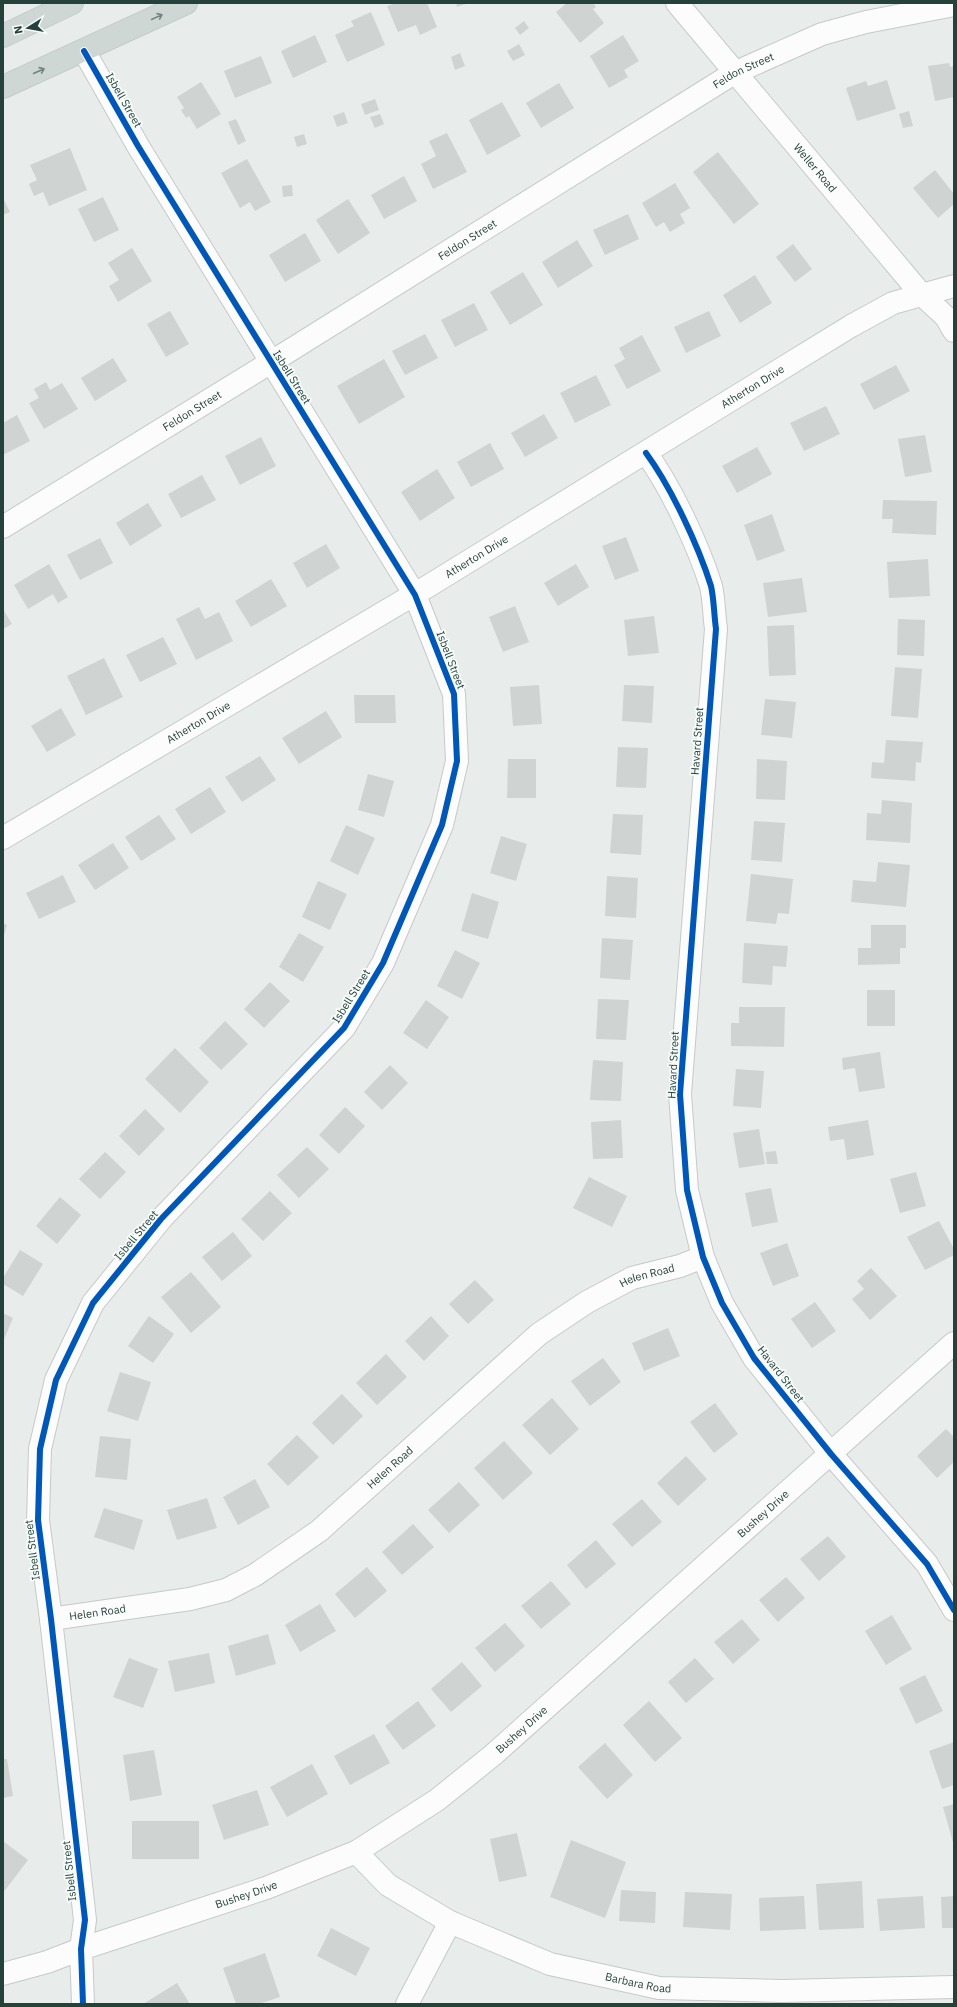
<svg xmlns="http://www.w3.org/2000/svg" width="957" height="2007" font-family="'IBM Plex Sans',sans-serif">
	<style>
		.building { fill: #cfd4d2 }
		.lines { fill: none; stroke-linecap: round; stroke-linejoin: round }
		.minor-casing { stroke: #c5cac8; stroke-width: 24 }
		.tertiary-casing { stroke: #c5cac8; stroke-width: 24 }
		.primary-casing { stroke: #c3ccc9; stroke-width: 24 }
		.minor { stroke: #fcfcfc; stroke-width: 22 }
		.tertiary { stroke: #fcfcfc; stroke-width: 22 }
		.primary { stroke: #cfd7d5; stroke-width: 22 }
		.cycleway-casing { stroke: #f7fbf9; stroke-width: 8 }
		.cycleway { stroke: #0057b8; stroke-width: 6 }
		.oneway { stroke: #718580 }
		.labels { text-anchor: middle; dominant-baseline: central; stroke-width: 3.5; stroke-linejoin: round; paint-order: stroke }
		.street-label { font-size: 11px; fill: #24423a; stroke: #f7fbf9 }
	</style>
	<rect width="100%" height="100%" fill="#e8edeb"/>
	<g class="building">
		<path d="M396,3H427L437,27L420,35L416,25L398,32L387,6Z"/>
		<path d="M456,3H468L457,7Z"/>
		<path d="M567,3H593L596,7L593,9L604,23L580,43L556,12Z"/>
		<path d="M371,12L385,45L347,62L335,35L354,26L351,21Z"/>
		<path d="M524,21L529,28L520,35L515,28Z"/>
		<path d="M315,35L327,62L293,78L281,51Z"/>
		<path d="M623,35L639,61L624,70L628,77L609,88L590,56Z"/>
		<path d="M519,44L525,55L513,61L507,51Z"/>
		<path d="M460,53L465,66L455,70L451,57Z"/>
		<path d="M261,56L272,83L235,98L224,71Z"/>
		<path d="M949,63L950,67L954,66V97L935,101L928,66Z"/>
		<path d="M887,80L896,109L857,121L846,88L866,81L868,86Z"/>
		<path d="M201,82L221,114L197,129L189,116L186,118L181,110L184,108L177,97Z"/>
		<path d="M559,83L574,108L541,128L526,103Z"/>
		<path d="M375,99L379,110L365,115L361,104Z"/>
		<path d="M502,102L521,136L487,155L469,120Z"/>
		<path d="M909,111L913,126L903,128L899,114Z"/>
		<path d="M344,112L348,123L337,127L333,116Z"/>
		<path d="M380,114L384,124L375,128L370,117Z"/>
		<path d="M236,119L246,141L238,145L228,122Z"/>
		<path d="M447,133L467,172L433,189L421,164L436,156L429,141Z"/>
		<path d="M304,134L307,144L297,147L294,137Z"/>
		<path d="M70,148L87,190L49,206L43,192L34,196L29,184L37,180L30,165Z"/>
		<path d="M718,152L759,204L734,224L693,172Z"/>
		<path d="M247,159L271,202L255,211L250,202L240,208L221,173Z"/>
		<path d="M935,170L954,194V204L938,218L913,188Z"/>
		<path d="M404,176L417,201L384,219L371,195Z"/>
		<path d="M675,183L690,208L680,214L685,223L670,232L664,222L656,227L642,203Z"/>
		<path d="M292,185L293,196L283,197L282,186Z"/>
		<path d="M103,197L119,230L94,242L78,209Z"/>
		<path d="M3,198L10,212L3,215Z"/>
		<path d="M348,199L370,233L338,254L316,220Z"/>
		<path d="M628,214L639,239L605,255L593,230Z"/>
		<path d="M305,233L321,261L285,282L269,255Z"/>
		<path d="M577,240L593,266L558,288L542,262Z"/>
		<path d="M793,244L812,269L795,282L776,257Z"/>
		<path d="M132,248L152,281L118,302L109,286L119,280L108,263Z"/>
		<path d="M523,272L543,305L510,325L490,292Z"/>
		<path d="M755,275L772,303L740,323L723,295Z"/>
		<path d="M474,303L488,330L455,347L441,320Z"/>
		<path d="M170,311L189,344L166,357L147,324Z"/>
		<path d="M709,311L721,336L686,353L674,327Z"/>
		<path d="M425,334L438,358L405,375L392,351Z"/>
		<path d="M642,335L661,371L627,389L614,365L625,359L619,348Z"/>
		<path d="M113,358L127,381L95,401L81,378Z"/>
		<path d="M384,359L405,397L359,424L337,386Z"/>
		<path d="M896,365L910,391L874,410L860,384Z"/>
		<path d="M596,375L611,405L575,423L560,393Z"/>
		<path d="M46,382L50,390L62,383L78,409L44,429L29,403L39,398L34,389Z"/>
		<path d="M826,406L840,434L804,451L790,423Z"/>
		<path d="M544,414L558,438L525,457L511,433Z"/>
		<path d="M17,415L30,441L3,455V423Z"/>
		<path d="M925,435L932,472L905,477L898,439Z"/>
		<path d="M261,437L276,466L240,485L225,456Z"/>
		<path d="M490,443L504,469L471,487L457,462Z"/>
		<path d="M757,447L772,474L737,493L722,466Z"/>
		<path d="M437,469L455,498L420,521L401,492Z"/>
		<path d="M202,475L216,500L181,518L168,494Z"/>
		<path d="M883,500L937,501L936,535L892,533L893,519H882Z"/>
		<path d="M148,503L162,526L130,546L116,523Z"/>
		<path d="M772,514L785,551L757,561L744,525Z"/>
		<path d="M626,537L639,571L615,580L602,546Z"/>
		<path d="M100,538L113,563L80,580L67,555Z"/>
		<path d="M326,544L340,568L307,588L293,563Z"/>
		<path d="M928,559L930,596L889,598L887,562Z"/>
		<path d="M49,564L68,597L58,603L53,594L28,609L14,585Z"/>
		<path d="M576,564L589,587L558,606L544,583Z"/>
		<path d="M802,578L807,612L768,617L763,583Z"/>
		<path d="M271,579L287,606L251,627L235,601Z"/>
		<path d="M515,606L529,642L503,652L489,617Z"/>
		<path d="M199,607L205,619L219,612L233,641L196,660L176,619Z"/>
		<path d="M3,609L12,624L3,629Z"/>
		<path d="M654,616L659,653L628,656L624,620Z"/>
		<path d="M898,619L925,620L924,656L897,655Z"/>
		<path d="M794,625L796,675L769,676L767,626Z"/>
		<path d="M163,637L177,664L140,682L126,655Z"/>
		<path d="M104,658L123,697L86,715L67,676Z"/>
		<path d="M895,667L922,669L918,718L891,716Z"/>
		<path d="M539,685L542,724L513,726L510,687Z"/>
		<path d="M624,685L654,686L652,723L622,721Z"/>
		<path d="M354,695H395L396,723H355Z"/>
		<path d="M765,699L796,702L792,738L761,735Z"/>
		<path d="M61,708L76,735L47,752L31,726Z"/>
		<path d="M326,711L342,737L299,764L282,738Z"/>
		<path d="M886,740L923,742L921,763L916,762L915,781L871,778L872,762L884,763Z"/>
		<path d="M618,747L648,748L646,788L616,787Z"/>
		<path d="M260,756L276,780L242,802L225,777Z"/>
		<path d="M508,759H536V798H507Z"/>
		<path d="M757,759L787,761L785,800L756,799Z"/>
		<path d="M368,774L394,781L384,817L358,810Z"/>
		<path d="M210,787L226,812L191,834L175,809Z"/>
		<path d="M882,800L912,803L910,843L866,840L867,813L881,814Z"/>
		<path d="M613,814L643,815L641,855L610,853Z"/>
		<path d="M159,815L176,839L141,861L125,837Z"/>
		<path d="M754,821L785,823L782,862L751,860Z"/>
		<path d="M346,825L375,838L358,875L330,861Z"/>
		<path d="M501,836L527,844L516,881L490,873Z"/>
		<path d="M113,843L129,868L95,890L78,865Z"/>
		<path d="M878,862L910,865L906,907L851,902L853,880L876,882Z"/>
		<path d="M751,874L793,879L789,914L778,913L776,924L746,921Z"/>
		<path d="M63,875L76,902L39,919L26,893Z"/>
		<path d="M607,876L638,878L636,918L605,916Z"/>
		<path d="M318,881L347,894L330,930L302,917Z"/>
		<path d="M472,893L499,902L488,939L461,931Z"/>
		<path d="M3,923L7,925L3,938Z"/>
		<path d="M871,925H906V948H900V964L858,965V948H871Z"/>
		<path d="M299,933L324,947L303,982L279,967Z"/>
		<path d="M602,938L633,940L630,980L600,978Z"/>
		<path d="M744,943L788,946L786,967L773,966L772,985L742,983Z"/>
		<path d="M455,950L480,963L462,999L437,986Z"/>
		<path d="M270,982L290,1001L264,1028L244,1009Z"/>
		<rect x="867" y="990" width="28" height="36"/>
		<path d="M598,999L629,1000L626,1040L596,1039Z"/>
		<path d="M426,1000L449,1017L427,1049L403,1033Z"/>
		<path d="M739,1007H785L784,1047L731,1046V1023H739Z"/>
		<path d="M225,1021L248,1044L221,1070L199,1048Z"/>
		<path d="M175,1048L209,1082L180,1113L145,1079Z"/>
		<path d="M880,1052L885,1088L859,1092L855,1068L843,1070L842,1058Z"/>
		<path d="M593,1060L623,1062L621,1101L590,1100Z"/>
		<path d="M390,1065L408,1083L382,1110L364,1092Z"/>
		<path d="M736,1069L764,1071L761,1108L733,1106Z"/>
		<path d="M345,1107L365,1126L339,1154L319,1135Z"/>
		<path d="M145,1109L165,1129L139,1156L119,1136Z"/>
		<path d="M621,1120L623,1158L593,1159L591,1122Z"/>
		<path d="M868,1120L874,1155L847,1160L844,1139L830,1141L828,1127Z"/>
		<path d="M759,1129L765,1164L739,1168L733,1133Z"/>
		<path d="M307,1147L329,1169L299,1198L277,1175Z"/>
		<path d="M776,1151L778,1164H767L765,1152Z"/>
		<path d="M105,1152L126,1172L100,1199L79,1179Z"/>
		<path d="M916,1172L926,1206L900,1213L890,1179Z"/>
		<path d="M589,1177L627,1196L612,1227L573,1208Z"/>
		<path d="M771,1188L778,1222L752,1227L745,1193Z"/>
		<path d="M270,1191L292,1213L263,1241L241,1219Z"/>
		<path d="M60,1197L81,1215L57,1244L36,1226Z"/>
		<path d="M939,1221L954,1249V1255L925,1270L907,1237Z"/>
		<path d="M233,1232L252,1256L222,1281L202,1257Z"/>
		<path d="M787,1243L799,1276L773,1286L760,1253Z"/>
		<path d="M20,1250L43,1264L23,1296L3,1284V1278Z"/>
		<path d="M871,1268L897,1296L870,1320L852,1299L864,1289L857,1281Z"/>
		<path d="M191,1272L221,1307L191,1333L161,1297Z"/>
		<path d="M475,1280L494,1300L468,1324L449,1304Z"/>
		<path d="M815,1302L836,1331L812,1348L791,1319Z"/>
		<path d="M3,1313L13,1318L3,1342Z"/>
		<path d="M149,1316L174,1334L153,1363L128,1346Z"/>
		<path d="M431,1316L449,1336L424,1361L405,1341Z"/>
		<path d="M668,1328L680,1356L644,1371L632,1343Z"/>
		<path d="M386,1354L407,1377L377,1405L356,1383Z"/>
		<path d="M603,1358L621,1382L590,1406L571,1381Z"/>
		<path d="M120,1372L151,1382L138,1421L107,1411Z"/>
		<path d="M342,1394L363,1416L333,1445L312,1423Z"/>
		<path d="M552,1398L579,1429L550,1455L522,1425Z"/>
		<path d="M715,1403L738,1434L714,1453L690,1422Z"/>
		<path d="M946,1429L954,1437V1462L937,1478L917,1456Z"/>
		<path d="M297,1435L319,1457L288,1486L267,1464Z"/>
		<path d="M100,1436L131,1439L127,1480L95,1477Z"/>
		<path d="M504,1441L533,1473L503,1500L474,1468Z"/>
		<path d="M686,1456L707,1479L678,1506L657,1483Z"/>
		<path d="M255,1479L270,1507L238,1525L223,1497Z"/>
		<path d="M459,1482L480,1505L449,1533L428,1510Z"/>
		<path d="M207,1498L217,1528L177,1540L167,1510Z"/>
		<path d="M642,1499L662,1522L632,1547L612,1524Z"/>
		<path d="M104,1508L143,1520L134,1550L94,1537Z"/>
		<path d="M413,1524L434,1547L402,1575L382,1552Z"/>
		<path d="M828,1536L846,1557L819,1581L800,1559Z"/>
		<path d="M596,1540L616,1564L586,1589L567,1565Z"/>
		<path d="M367,1567L387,1591L355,1618L335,1594Z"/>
		<path d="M786,1577L805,1598L778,1622L759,1600Z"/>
		<path d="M551,1581L571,1604L541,1629L521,1606Z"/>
		<path d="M320,1604L336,1631L300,1652L285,1625Z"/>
		<path d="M892,1615L912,1649L886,1665L865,1631Z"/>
		<path d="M742,1619L760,1640L733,1664L714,1642Z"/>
		<path d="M505,1623L525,1646L495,1672L475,1648Z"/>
		<path d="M268,1634L276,1664L236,1676L228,1646Z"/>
		<path d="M209,1653L215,1683L175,1692L168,1661Z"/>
		<path d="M129,1658L158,1669L143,1708L113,1697Z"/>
		<path d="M695,1658L714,1679L686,1703L668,1682Z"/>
		<path d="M462,1662L482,1686L451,1712L431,1689Z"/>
		<path d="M925,1675L943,1711L916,1724L899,1688Z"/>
		<path d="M418,1701L436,1726L403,1750L385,1726Z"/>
		<path d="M649,1701L682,1738L655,1762L623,1725Z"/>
		<path d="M374,1734L390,1763L350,1785L334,1756Z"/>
		<path d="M954,1742V1785L942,1789L929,1751Z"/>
		<path d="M605,1743L633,1775L607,1799L578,1767Z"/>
		<path d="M154,1750L162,1795L130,1801L123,1755Z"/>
		<path d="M3,1759H7L13,1796L3,1798Z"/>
		<path d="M312,1764L328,1794L287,1817L270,1787Z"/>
		<path d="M257,1790L269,1825L224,1840L212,1805Z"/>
		<path d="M954,1804V1846L943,1807Z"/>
		<rect x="132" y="1821" width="67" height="38"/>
		<path d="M517,1833L527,1876L499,1882L490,1839Z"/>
		<path d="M571,1840L626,1862L605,1918L550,1897Z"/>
		<path d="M3,1841L28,1860L3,1893Z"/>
		<path d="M862,1881L864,1928L819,1930L816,1884Z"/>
		<path d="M621,1890L656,1892L655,1923L619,1921Z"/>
		<path d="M685,1892L732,1894L730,1930L683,1927Z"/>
		<path d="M804,1896L806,1929L760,1931L759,1898Z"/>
		<path d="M923,1896L925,1928L880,1931L877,1899Z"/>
		<path d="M954,1896V1928H942L941,1897Z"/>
		<path d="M331,1928L370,1948L356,1976L317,1956Z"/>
		<path d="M265,1953L280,1997L259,2004H236L223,1968Z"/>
		<path d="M177,1983L190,2004H143Z"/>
	</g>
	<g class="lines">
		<g class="minor-casing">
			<g id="minor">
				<path d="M646,453C671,487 698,545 711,586C714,599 714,615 716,629L680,1094L687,1190L703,1257L722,1303L754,1358L831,1454L927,1564L954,1610"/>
				<path id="s1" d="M3,527L289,351L734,73L822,34L866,22L954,5"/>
				<path id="s2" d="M3,838L430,585L851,326L893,303L954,286"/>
				<path id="s3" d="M51,1619L190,1599L226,1590L255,1575L319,1531L539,1334L587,1302L632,1278L680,1266L703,1257"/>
				<path d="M83,2004L81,1949L85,1920L51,1619L38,1520L40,1449L56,1380L93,1303L161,1219L344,1028L383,963L442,825L457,761L454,694L415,595L138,146L84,51"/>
				<path d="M407,2004L450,1922"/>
			</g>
		</g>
		<g class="tertiary-casing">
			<g id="tertiary">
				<path id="s4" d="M677,3L921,294L946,317L954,331"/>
				<path id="s5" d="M356,1852L388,1885L450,1922L550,1964L659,1988L782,1991L954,1987"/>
				<path id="s6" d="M3,1974L47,1962L81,1949L266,1888L356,1852L437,1800L493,1755L954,1343"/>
			</g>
		</g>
		<g class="primary-casing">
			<g id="primary">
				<path d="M3,36L72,3"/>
				<path d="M3,87L186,3"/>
			</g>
		</g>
		<use href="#minor" class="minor"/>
		<use href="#tertiary" class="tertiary"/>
		<use href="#primary" class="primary"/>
		<g class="cycleway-casing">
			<g id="cycleway">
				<path d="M646,453C671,487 698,545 711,586C714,599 714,615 716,629L680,1094L687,1190L703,1257L722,1303L754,1358L831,1454L927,1564L954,1610"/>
				<path d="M83,2004L81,1949L85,1920L51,1619L38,1520L40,1449L56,1380L93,1303L161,1219L344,1028L383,963L442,825L457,761L454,694L415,595L138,146L84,51"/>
			</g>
		</g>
		<use href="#cycleway" class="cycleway"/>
	</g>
	<defs><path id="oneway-shaft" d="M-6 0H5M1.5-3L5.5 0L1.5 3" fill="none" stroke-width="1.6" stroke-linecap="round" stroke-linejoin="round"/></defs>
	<g class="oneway">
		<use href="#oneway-shaft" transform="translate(157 17) rotate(-25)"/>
		<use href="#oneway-shaft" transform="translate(39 71) rotate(-24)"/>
	</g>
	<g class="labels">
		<g class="street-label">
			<text stroke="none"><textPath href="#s1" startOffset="870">Feldon Street</textPath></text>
			<text transform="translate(124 100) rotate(60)">Isbell Street</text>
			<text stroke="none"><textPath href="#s4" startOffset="215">Weller Road</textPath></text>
			<text stroke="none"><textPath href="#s1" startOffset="546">Feldon Street</textPath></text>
			<text transform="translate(292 377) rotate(58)">Isbell Street</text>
			<text stroke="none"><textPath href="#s2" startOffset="875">Atherton Drive</textPath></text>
			<text stroke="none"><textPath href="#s1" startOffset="222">Feldon Street</textPath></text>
			<text stroke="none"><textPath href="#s2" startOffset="551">Atherton Drive</textPath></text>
			<text transform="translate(451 660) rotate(69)">Isbell Street</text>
			<text stroke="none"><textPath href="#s2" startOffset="227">Atherton Drive</textPath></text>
			<text transform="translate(697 741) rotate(-86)">Havard Street</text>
			<text transform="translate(351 996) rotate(-58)">Isbell Street</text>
			<text transform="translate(673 1065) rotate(-87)">Havard Street</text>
			<text transform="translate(136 1235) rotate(-50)">Isbell Street</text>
			<text stroke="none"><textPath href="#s3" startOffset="707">Helen Road</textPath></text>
			<text transform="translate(781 1374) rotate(52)">Havard Street</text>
			<text stroke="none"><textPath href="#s3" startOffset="383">Helen Road</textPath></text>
			<text stroke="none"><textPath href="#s6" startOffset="904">Bushey Drive</textPath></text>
			<text transform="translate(32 1550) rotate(-97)">Isbell Street</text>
			<text stroke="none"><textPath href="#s3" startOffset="47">Helen Road</textPath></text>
			<text stroke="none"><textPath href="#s6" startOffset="580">Bushey Drive</textPath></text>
			<text transform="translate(69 1871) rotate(-96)">Isbell Street</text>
			<text stroke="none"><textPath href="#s6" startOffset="256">Bushey Drive</textPath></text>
			<text stroke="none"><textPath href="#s5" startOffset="317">Barbara Road</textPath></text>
		</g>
	</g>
	<rect width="957" height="2007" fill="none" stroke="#24423a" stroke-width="8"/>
	<g transform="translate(28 28) rotate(259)" stroke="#f7fbf9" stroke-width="3" paint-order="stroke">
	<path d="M0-3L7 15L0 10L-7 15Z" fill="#24423a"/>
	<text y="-6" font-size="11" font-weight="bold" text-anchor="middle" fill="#24423a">N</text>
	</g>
</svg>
